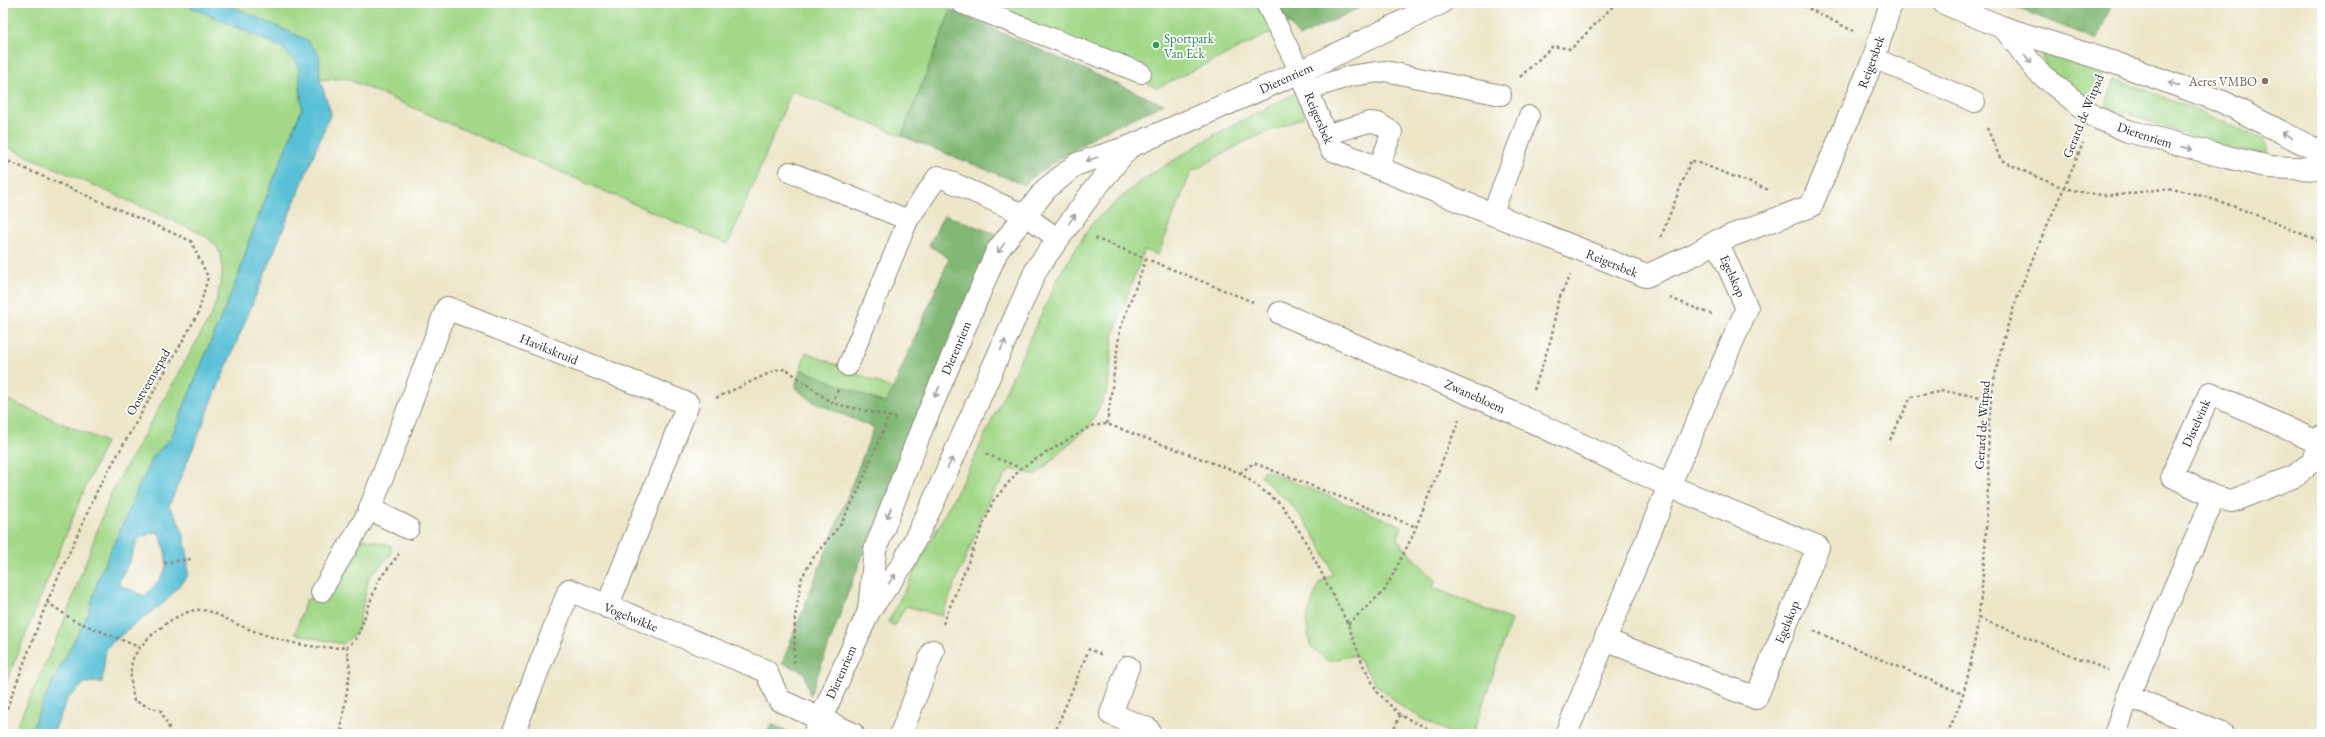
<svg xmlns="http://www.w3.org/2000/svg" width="2325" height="737" font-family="'EB Garamond',serif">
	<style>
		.green { fill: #a2d888; stroke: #66825a }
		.forest { fill: #81b874; stroke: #567250 }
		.water { fill: #58c0d6; stroke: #427680; fill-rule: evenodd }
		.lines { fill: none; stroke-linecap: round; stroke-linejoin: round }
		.lane-casing { stroke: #8c887a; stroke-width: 22 }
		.street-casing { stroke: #8c887a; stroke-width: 24 }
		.path { stroke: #8c887a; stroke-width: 2.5; stroke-dasharray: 3 3; stroke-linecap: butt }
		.lane { stroke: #fff; stroke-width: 20 }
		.street { stroke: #fff; stroke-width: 22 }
		.oneway { stroke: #a0a0a0 }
		.leisure-dot { fill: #2e9e5b; stroke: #fff; stroke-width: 1.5 }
		.education-dot { fill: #8d6e63; stroke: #fff; stroke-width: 1.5 }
		.labels { text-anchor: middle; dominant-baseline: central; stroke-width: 3.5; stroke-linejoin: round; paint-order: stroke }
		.leisure-label { font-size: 13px; fill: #27864d; stroke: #fff; text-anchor: start }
		.street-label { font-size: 13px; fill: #2b2b2b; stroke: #fff }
		.education-label { font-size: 13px; fill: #785e54; stroke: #fff; text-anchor: end }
	</style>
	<rect width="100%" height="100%" fill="#fff"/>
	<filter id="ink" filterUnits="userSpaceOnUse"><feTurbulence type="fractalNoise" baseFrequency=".025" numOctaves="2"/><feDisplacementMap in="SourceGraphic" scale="8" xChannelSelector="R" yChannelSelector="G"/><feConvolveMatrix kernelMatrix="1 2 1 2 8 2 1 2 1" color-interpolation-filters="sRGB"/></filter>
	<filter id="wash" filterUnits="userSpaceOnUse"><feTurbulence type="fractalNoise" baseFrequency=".012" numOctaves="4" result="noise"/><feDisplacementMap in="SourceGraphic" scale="16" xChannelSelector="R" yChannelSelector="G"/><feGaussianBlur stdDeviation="0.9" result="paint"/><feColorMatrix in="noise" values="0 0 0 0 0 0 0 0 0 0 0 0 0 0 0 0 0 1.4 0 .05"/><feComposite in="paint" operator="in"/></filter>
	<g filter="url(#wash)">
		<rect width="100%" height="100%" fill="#ede6c9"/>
		<g class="green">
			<path d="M3,3H182L281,47L298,64L302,108L250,238L239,274L171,438L153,457L138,488L125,520L99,576L89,612L52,683L29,734H13L62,627L111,493L213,312C218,293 230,262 215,245C210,238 199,233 192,229L3,145Z"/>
			<path d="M224,3H937L951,10L902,136L792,91L728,245L345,78L320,80L319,55L307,40Z"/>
			<path d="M978,3H1332L1157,88Z"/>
			<path d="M2038,46L2105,72L2089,108L2046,66Z"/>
			<path d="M2115,79L2182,104L2264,140L2268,150L2264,155L2201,140L2105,106Z"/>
			<path d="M1298,92L1304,117L1242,143L1191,172L1158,255L1144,250L1113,336L1108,390L1090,425L1036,475L1010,469L990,497L942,616L906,606L894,626L888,622L974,459L1060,274L1093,222L1139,182L1216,134Z"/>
			<path d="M806,352L893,389L886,404L800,369Z"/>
			<path d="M3,398L106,442L84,490L3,690Z"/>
			<path d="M1264,470L1402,526L1397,540L1436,581L1432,587L1511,620L1473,734H1452L1405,709L1377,686L1355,655L1328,661L1310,646L1306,620L1319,583L1333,574C1323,548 1306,518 1285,499C1277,491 1267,485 1261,475Z"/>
			<path d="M362,539L391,545V555L369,577L357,632L343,644L295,634L306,600L328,594Z"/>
		</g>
		<g class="forest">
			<path d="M1276,3H1369L1299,37Z"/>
			<path d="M2005,3H2112L2097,40Z"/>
			<path d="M951,10L1153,100L1164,104L1098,134L1030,179L1025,185L902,136Z"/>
			<path d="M944,215L996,234L853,579L810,696L804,672L782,663L874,428L814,402L795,388L800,369L886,404L949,259L929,245Z"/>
			<path d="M771,724L793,734H767Z"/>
		</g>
		<path class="water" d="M182,3H224L307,40L319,55L320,80L331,113L169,506C185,527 188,550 188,575L165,602L132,626L106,648L102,682L85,683L67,699L53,734H29L52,683L89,612L99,576L125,520L138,488L153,457L171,438L239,274L250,238L302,108L298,64L281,47ZM154,532L160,534C170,567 170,571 144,596L118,584L131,558L138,539Z"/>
	</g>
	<g filter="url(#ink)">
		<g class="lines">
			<g class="lane-casing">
				<g id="lane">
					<path d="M961,3L1141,73"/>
					<path d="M1266,3L1300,72"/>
					<path d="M1874,58L1975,102"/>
					<path d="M1308,90L1350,76L1385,71L1501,95"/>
					<path d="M1325,135L1369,122L1378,123L1392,132L1378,169"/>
					<path d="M790,172L908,220L848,366"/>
					<path d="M1492,215L1529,116"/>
					<path d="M908,220L938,176L1025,215L1058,239"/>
					<path d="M321,592L370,509"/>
				</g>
			</g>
			<g class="street-casing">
				<g id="street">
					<path d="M1944,3L2004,28L2115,63L2223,102L2322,153"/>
					<path d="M2004,28L2038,72L2093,116L2128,131L2227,157L2270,167L2322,169"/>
					<path d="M1300,72L1331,149L1646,276L1695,254L1717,241L1811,206L1874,58L1891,3"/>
					<path d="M1280,313L1516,414L1669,486L1818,547L1756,698L1605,640L1669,486L1747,308L1717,241"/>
					<path d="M2322,436L2312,462L2295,476L2232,501L2214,497L2172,476L2210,393L2319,443L2322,444"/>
					<path d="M408,528L370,509L447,308L688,404L607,607"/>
					<path d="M869,611L875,550L922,428L997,251L1046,189L1077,164L1129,147L1300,72L1441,3"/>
					<path d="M1128,667L1111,714L1148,729L1146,734"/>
					<path d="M2128,696L2214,497"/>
					<path d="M513,734L569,590L766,671L779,700L853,734"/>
					<path d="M814,734L869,611L903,564L931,507L1037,268L1093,191L1129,147"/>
					<path d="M901,734L933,651"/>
					<path d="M1566,734L1605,640"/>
					<path d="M2115,734L2128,696L2222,734"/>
				</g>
			</g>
			<g class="path">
				<path d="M1798,3L1853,31"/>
				<path d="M1520,77L1553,46L1571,49L1613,6L1618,3"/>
				<path d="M1987,128L2001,160C2035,176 2069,195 2107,195C2131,196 2153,187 2176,190C2223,198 2278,225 2322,242"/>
				<path d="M3,159L191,241L208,277L198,314L98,489L47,602L3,719"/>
				<path d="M1661,237L1691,160L1769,190"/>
				<path d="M1095,238L1253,302"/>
				<path d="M1670,298L1713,315"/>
				<path d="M838,390L832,403L896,418"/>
				<path d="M1534,390L1551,339L1558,301L1570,275"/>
				<path d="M716,398L776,370L786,369L832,403"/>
				<path d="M1107,424L1120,329L1146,259"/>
				<path d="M1890,440L1911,397L1944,391L1981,397L1991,396"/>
				<path d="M986,454L1021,468"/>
				<path d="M1240,473L1254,463L1416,527"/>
				<path d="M164,563L191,559"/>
				<path d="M47,602L73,620L139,647"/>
				<path d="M1979,618L2108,670"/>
				<path d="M943,624L993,501L1021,468L1091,426L1107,424L1240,473L1281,504L1302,535L1348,624L1363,665L1378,693L1400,715L1439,734"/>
				<path d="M1348,624L1385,590L1412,537L1459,420"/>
				<path d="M1814,631L1963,694"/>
				<path d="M794,663L795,617L802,577L815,555L841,524L859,489L889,416"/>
				<path d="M172,734L161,711L134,701C132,689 129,674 132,662C137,642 181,607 202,610C214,611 229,621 241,626C274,639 311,651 347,647"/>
				<path d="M348,734L341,729L350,671L347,647L357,638L378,581L399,554"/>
				<path d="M767,734L769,727"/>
				<path d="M1054,734L1089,649L1102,655"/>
				<path d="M1392,734L1400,715"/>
				<path d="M1947,734C1953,721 1959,707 1963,694C1982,626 1985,556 1988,486C1989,456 1987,424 1992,394C2004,306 2050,225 2083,143"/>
			</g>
			<use href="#lane" class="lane"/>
			<use href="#street" class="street"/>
		</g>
		<defs><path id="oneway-shaft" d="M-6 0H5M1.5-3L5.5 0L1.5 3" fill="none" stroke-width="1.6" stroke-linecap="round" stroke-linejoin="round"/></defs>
		<g class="oneway">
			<use href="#oneway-shaft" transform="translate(2028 59) rotate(52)"/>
			<use href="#oneway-shaft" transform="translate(2174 84) rotate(-160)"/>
			<use href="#oneway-shaft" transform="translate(2287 135) rotate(-152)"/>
			<use href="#oneway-shaft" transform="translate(2187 148) rotate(13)"/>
			<use href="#oneway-shaft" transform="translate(1092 159) rotate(162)"/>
			<use href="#oneway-shaft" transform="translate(1072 219) rotate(-54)"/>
			<use href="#oneway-shaft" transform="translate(1001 248) rotate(125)"/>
			<use href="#oneway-shaft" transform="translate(1003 345) rotate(-66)"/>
			<use href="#oneway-shaft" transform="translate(937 392) rotate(113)"/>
			<use href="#oneway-shaft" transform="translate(950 463) rotate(-66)"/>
			<use href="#oneway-shaft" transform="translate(889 513) rotate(111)"/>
			<use href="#oneway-shaft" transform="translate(892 579) rotate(-53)"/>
		</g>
	</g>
	<circle class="leisure-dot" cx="1156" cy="45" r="4"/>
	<circle class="education-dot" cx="2265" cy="81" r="4"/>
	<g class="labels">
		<g class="leisure-label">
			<text x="1164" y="38">Sportpark<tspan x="1164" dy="15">Van Eck</tspan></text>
		</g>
		<g class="street-label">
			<text transform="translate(1871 62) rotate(-70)">Reigersbek</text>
			<text transform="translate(1286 78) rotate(-24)">Dierenriem</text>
			<text transform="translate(2083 116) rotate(-68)">Gerard de Witpad</text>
			<text transform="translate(1319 118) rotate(67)">Reigersbek</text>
			<text transform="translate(2145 135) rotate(18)">Dierenriem</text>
			<text transform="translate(1612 263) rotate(22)">Reigersbek</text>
			<text transform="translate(1733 276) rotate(66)">Egelskop</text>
			<text transform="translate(956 348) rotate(-67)">Dierenriem</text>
			<text transform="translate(549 349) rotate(22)">Havikskruid</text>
			<text transform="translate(148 382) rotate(-60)">Oostveensepad</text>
			<text transform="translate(1475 396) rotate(24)">Zwanebloem</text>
			<text transform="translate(2196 423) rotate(-66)">Distelvink</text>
			<text transform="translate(1982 425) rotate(-86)">Gerard de Witpad</text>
			<text transform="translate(631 617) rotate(22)">Vogelwikke</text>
			<text transform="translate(1787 622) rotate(-68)">Egelskop</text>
			<text transform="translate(841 672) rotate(-66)">Dierenriem</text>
		</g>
		<g class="education-label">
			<text x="2257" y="81">Aeres VMBO</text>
		</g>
	</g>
	<rect width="2325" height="737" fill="none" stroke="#fff" stroke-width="16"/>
</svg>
